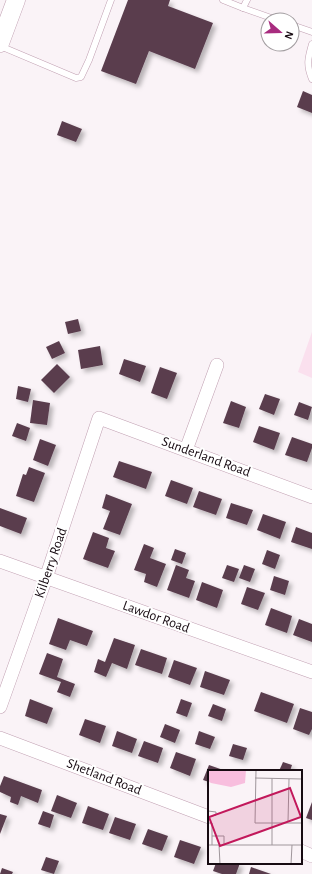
<svg xmlns="http://www.w3.org/2000/svg" width="312" height="874" font-family="'Alegreya Sans',sans-serif">
	<style>
		.built { fill: #fae0ee }
		.building { fill: #5a3e4e; filter: url(#shadow) }
		.lines { fill: none; stroke-linecap: round; stroke-linejoin: round }
		.lane-casing { stroke: #c1a0b2; stroke-width: 7 }
		.street-casing { stroke: #c1a0b2; stroke-width: 14 }
		.secondary-casing { stroke: #c1a0b2; stroke-width: 19 }
		.lane { stroke: #fff; stroke-width: 6 }
		.street { stroke: #fff; stroke-width: 13 }
		.secondary { stroke: #fff; stroke-width: 18 }
		.labels { text-anchor: middle; dominant-baseline: central; stroke-width: 4; stroke-linejoin: round; paint-order: stroke }
		.street-label { font-size: 14px; fill: #170b12; stroke: #fff }
		.inset-road { fill: none; stroke: #9f969b; stroke-width: 1 }
		.view { fill: #c2185b; fill-opacity: 0.15; stroke: #c2185b; stroke-width: 2 }
		.inset-edge { fill: none; stroke: #170b12; stroke-width: 2 }
	</style>
	<defs>
		<filter id="shadow"><feDropShadow dx="3.5" dy="3.5" stdDeviation="2" flood-color="#0004"/></filter>
	</defs>
	<rect width="100%" height="100%" fill="#faf3f7"/>
	<path class="built" d="M312,332V378L298,372Z"/>
	<g class="building">
		<path d="M128,0H170L168,6L213,23L195,69L149,51L136,84L101,71Z"/>
		<path d="M303,91L312,95V113L297,107Z"/>
		<path d="M62,121L82,129L76,142L57,135Z"/>
		<path d="M78,319L81,331L68,334L65,322Z"/>
		<path d="M59,341L65,353L52,359L46,347Z"/>
		<path d="M100,346L103,365L81,369L78,350Z"/>
		<path d="M124,359L146,366L140,382L119,374Z"/>
		<path d="M57,364L70,377L54,393L41,380Z"/>
		<path d="M160,367L177,373L167,399L151,393Z"/>
		<path d="M18,386L31,389L28,402L16,399Z"/>
		<path d="M265,394L280,399L274,415L259,409Z"/>
		<path d="M33,400L50,403L47,425L30,423Z"/>
		<path d="M231,401L246,407L239,428L223,423Z"/>
		<path d="M299,402L312,407L308,420L294,415Z"/>
		<path d="M17,423L30,428L26,441L12,436Z"/>
		<path d="M259,426L280,433L274,450L253,442Z"/>
		<path d="M292,437L312,444V448L307,462L285,455Z"/>
		<path d="M40,439L56,445L48,466L33,460Z"/>
		<path d="M119,461L152,472L146,489L113,477Z"/>
		<path d="M29,467L45,473L34,502L16,496L23,474L26,475Z"/>
		<path d="M171,480L193,488L187,504L165,496Z"/>
		<path d="M199,491L222,499L216,515L193,507Z"/>
		<path d="M106,494L132,504L120,535L103,529L110,511L102,508Z"/>
		<path d="M231,503L253,510L247,525L226,518Z"/>
		<path d="M0,508L27,518L21,534L0,526Z"/>
		<path d="M263,514L286,522L280,539L257,530Z"/>
		<path d="M296,527L312,533V549L291,542Z"/>
		<path d="M93,532L109,538L106,548L115,551L108,568L83,559Z"/>
		<path d="M144,544L154,548L150,558L166,564L157,587L144,582L146,574L134,570Z"/>
		<path d="M175,549L186,553L182,564L171,560Z"/>
		<path d="M267,550L280,555L275,569L262,564Z"/>
		<path d="M176,565L189,570L186,578L195,581L189,598L167,590Z"/>
		<path d="M227,565L239,569L234,582L222,578Z"/>
		<path d="M244,565L255,569L250,582L239,578Z"/>
		<path d="M274,576L289,581L285,595L270,590Z"/>
		<path d="M202,582L223,590L217,608L196,600Z"/>
		<path d="M247,587L265,593L258,610L241,604Z"/>
		<path d="M271,608L292,616L287,633L265,625Z"/>
		<path d="M58,618L93,631L87,646L70,640L66,650L49,644Z"/>
		<path d="M299,619L312,624V642L293,635Z"/>
		<path d="M114,638L135,645L127,669L112,663L106,677L94,672L98,659L105,662Z"/>
		<path d="M141,649L167,658L162,674L135,665Z"/>
		<path d="M47,653L63,659L57,677L75,684L70,697L57,692L61,682L39,674Z"/>
		<path d="M174,660L197,668L190,685L168,677Z"/>
		<path d="M205,671L230,680L224,695L200,687Z"/>
		<path d="M261,692L294,704L287,723L254,711Z"/>
		<path d="M30,699L53,708L47,724L25,716Z"/>
		<path d="M181,699L192,703L187,717L176,713Z"/>
		<path d="M213,704L226,709L222,721L208,716Z"/>
		<path d="M300,708L312,712V729L309,735L293,729Z"/>
		<path d="M85,719L106,726L100,743L79,735Z"/>
		<path d="M165,724L180,730L175,743L160,737Z"/>
		<path d="M117,731L137,739L132,753L112,746Z"/>
		<path d="M199,731L215,737L210,749L195,744Z"/>
		<path d="M144,741L163,748L158,763L138,756Z"/>
		<path d="M233,744L247,748L243,760L229,756Z"/>
		<path d="M176,752L196,759L190,776L170,768Z"/>
		<path d="M283,762L292,765L290,771H279Z"/>
		<path d="M209,765L226,771H209V782L203,780Z"/>
		<path d="M4,776L42,790L38,803L21,796L18,805L10,802L11,797L0,792V786Z"/>
		<path d="M57,795L77,803L71,818L51,811Z"/>
		<path d="M312,802V820L306,818Z"/>
		<path d="M88,806L109,814L103,830L82,823Z"/>
		<path d="M43,811L54,815L50,828L38,824Z"/>
		<path d="M0,814L7,816L0,834Z"/>
		<path d="M115,817L136,824L130,840L109,833Z"/>
		<path d="M148,829L168,836L162,851L142,844Z"/>
		<path d="M180,840L201,847L194,864L174,857Z"/>
		<path d="M46,857L59,861L54,874L41,870Z"/>
		<path d="M216,863H240L236,874H222L213,871Z"/>
		<path d="M251,867L271,874H249Z"/>
		<path d="M2,868L13,872L12,874H0Z"/>
	</g>
	<g class="lines">
		<g class="lane-casing">
			<g id="lane">
				<path d="M223,0L243,8L247,0"/>
				<path d="M243,8L277,20"/>
				<path d="M292,25L312,32"/>
				<path d="M312,44C308,58 306,65 312,79"/>
				<path d="M0,46L76,78L81,77L89,60L111,0"/>
			</g>
		</g>
		<g class="street-casing">
			<g id="street">
				<path d="M186,450L217,365"/>
				<path d="M0,561L312,672"/>
				<path d="M0,707L46,578L99,418L312,497"/>
				<path d="M0,738L209,817"/>
				<path d="M301,851L312,856"/>
			</g>
		</g>
		<g class="secondary-casing">
			<path id="secondary" d="M0,43L16,0"/>
		</g>
		<use href="#lane" class="lane"/>
		<use href="#street" class="street"/>
		<use href="#secondary" class="secondary"/>
	</g>
	<g class="labels">
		<g class="street-label">
			<text transform="translate(206 457) rotate(20)">Sunderland Road</text>
			<text transform="translate(51 563) rotate(-71)">Kilberry Road</text>
			<text transform="translate(156 617) rotate(20)">Lawdor Road</text>
			<text transform="translate(104 777) rotate(21)">Shetland Road</text>
		</g>
	</g>
	<g transform="translate(208 770)">
		<rect width="94" height="94" fill="#faf3f7"/>
		<path d="M0,0H38L37,13L23,17L3,13L0,11Z" fill="#f8bede"/>
		<path class="inset-road" d="M48,0L47,53H94M47,8L94,9M64,8V75M0,41L8,42V45L4,46M80,52L81,9M0,53H4V66M0,75H94M4,75V66H16V75M11,75L12,94M83,94L84,75"/>
		<path class="view" d="M82,18L93,47L12,76L1,47Z"/>
		<rect width="94" height="94" class="inset-edge"/>
	</g>
	<g transform="translate(280 32) rotate(110)"><circle r="19" fill="#ffffff" stroke="#a29da0"/>
	<path d="M0-3L7 15L0 10L-7 15Z" fill="#a82c7f"/>
	<text y="-6" font-size="11" font-weight="bold" text-anchor="middle" fill="#170b12">N</text>
	</g>
</svg>
